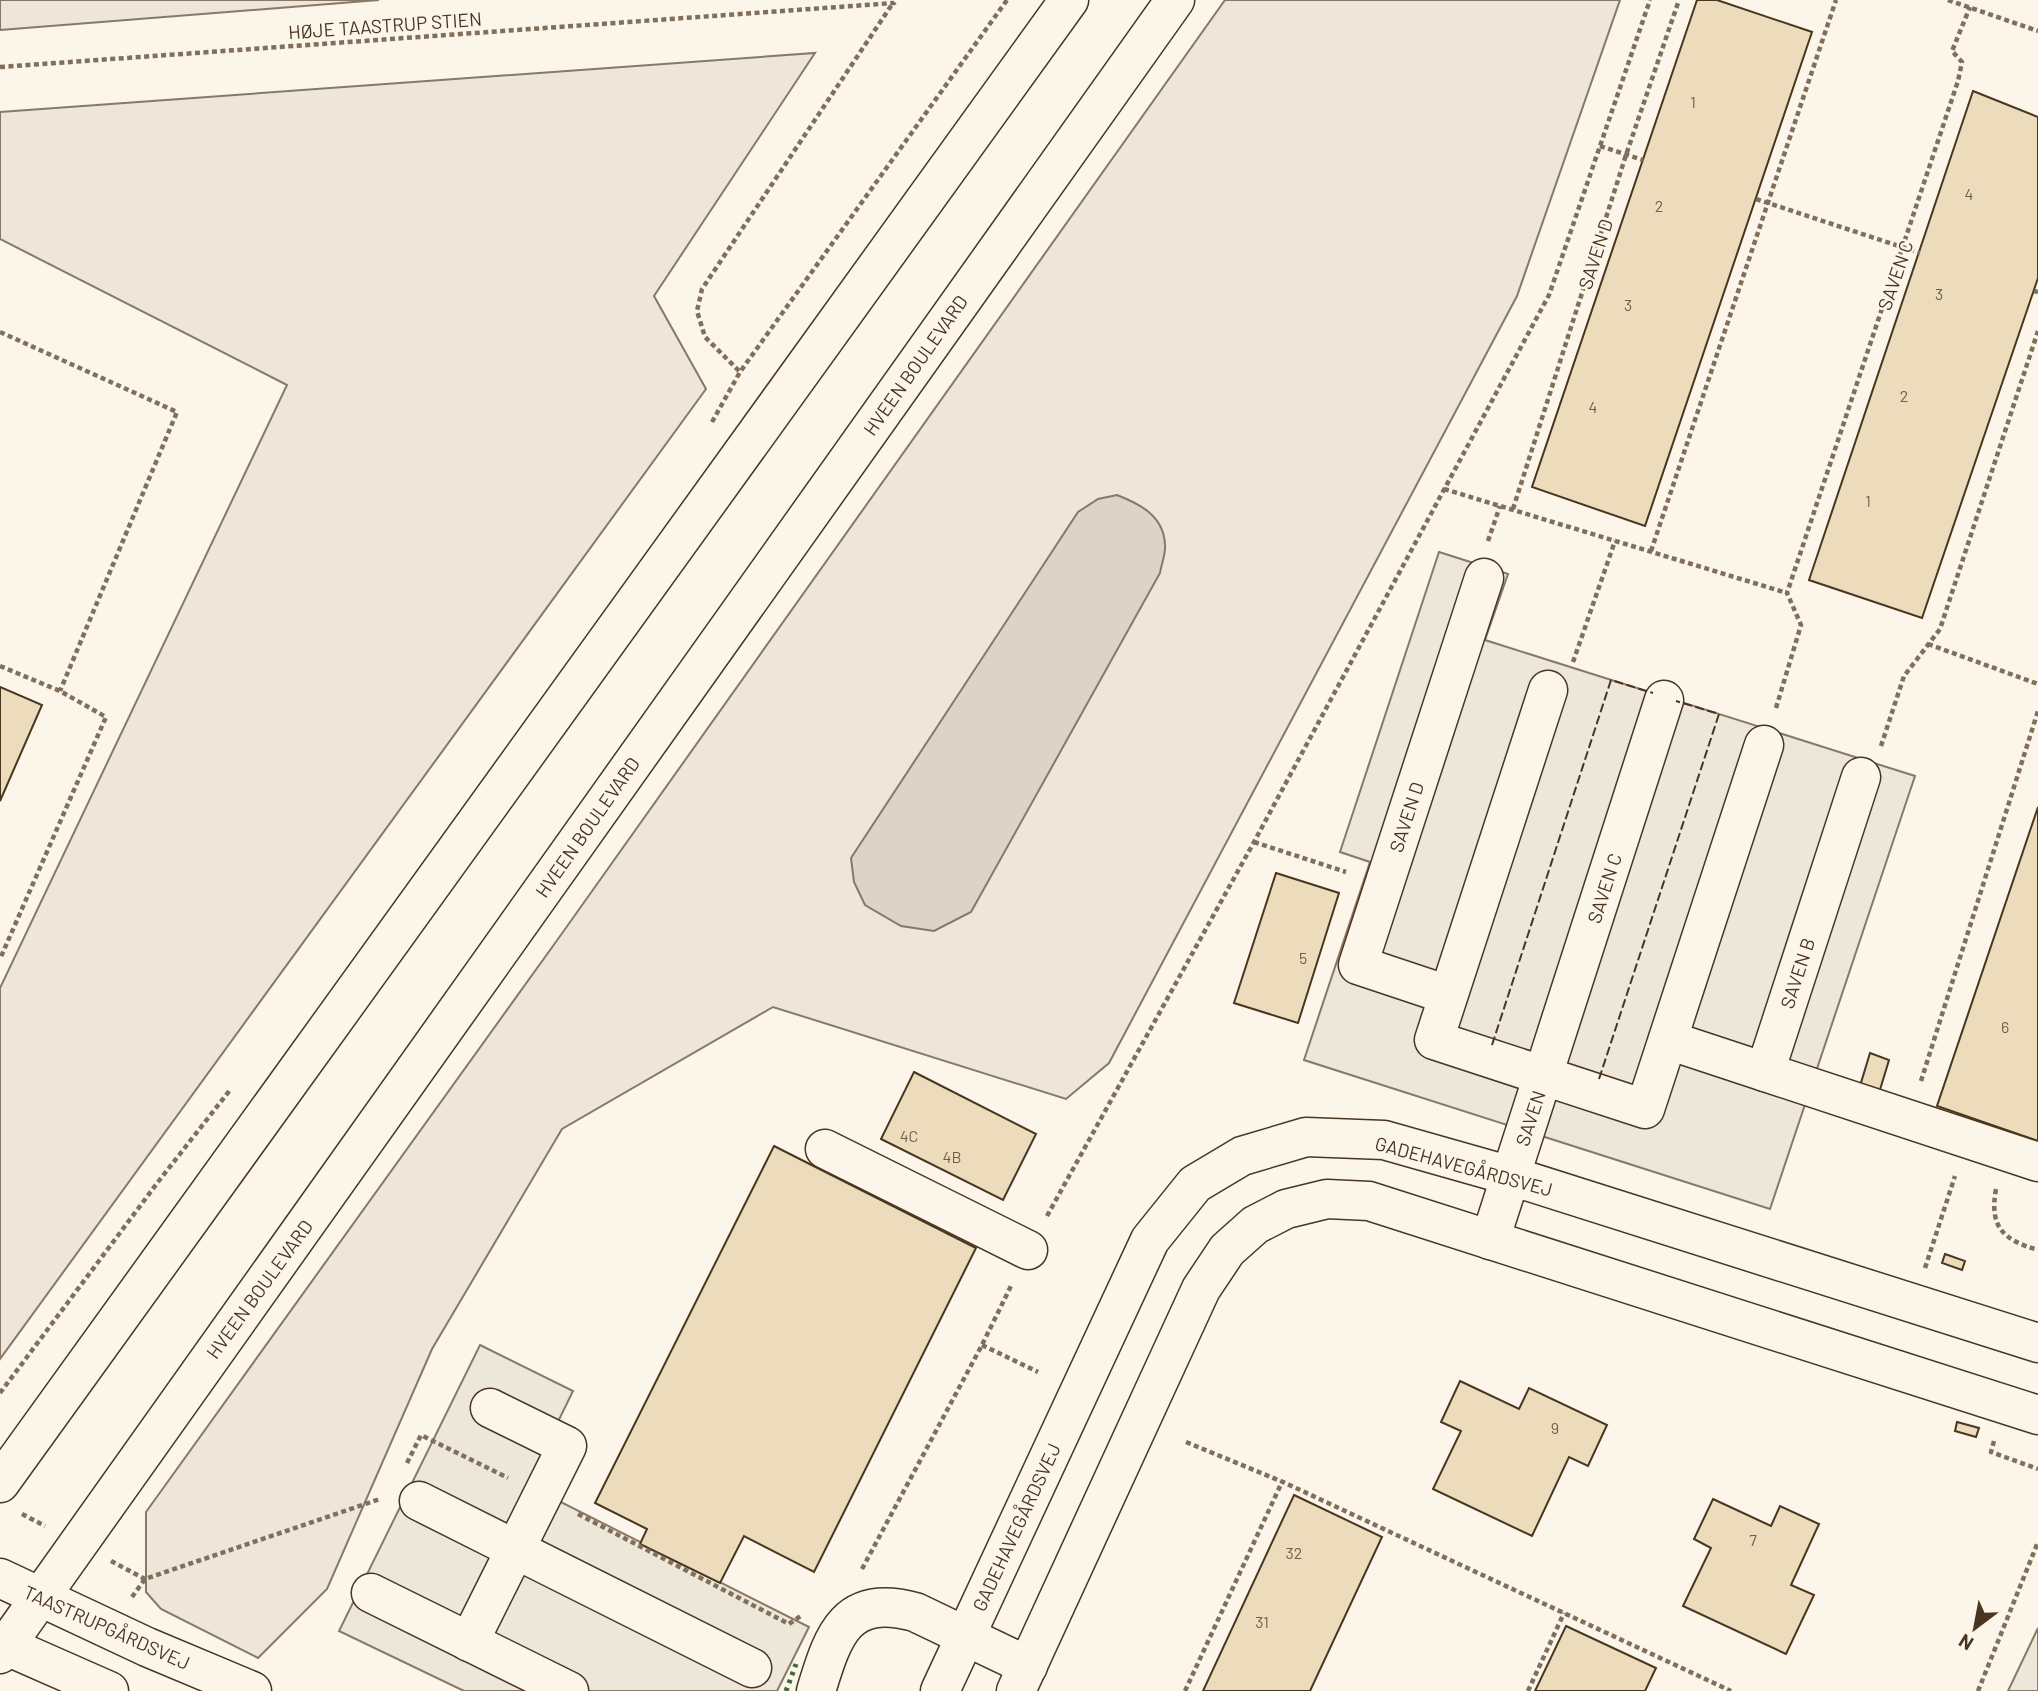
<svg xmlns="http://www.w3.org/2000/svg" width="2038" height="1691" font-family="Barlow,sans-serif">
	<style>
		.green { fill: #ede6d9; stroke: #887966; stroke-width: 2 }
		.parking { fill: #ede7d9; stroke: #887966; stroke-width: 2 }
		.water { fill: #dcd4c6; stroke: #887966; stroke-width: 2 }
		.building { fill: #ecdcbc; stroke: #4a3520; stroke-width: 2 }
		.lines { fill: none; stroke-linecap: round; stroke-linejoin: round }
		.minor-casing { stroke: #4a3520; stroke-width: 41 }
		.path { stroke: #7f6f5c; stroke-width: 4.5; stroke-dasharray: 5 3.5; stroke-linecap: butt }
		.minor { stroke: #fbf6e9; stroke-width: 38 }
		.hedge { stroke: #436837; stroke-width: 5; stroke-dasharray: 3.5 5; stroke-linecap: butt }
		.fence { stroke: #4a3520; stroke-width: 2; stroke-dasharray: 9 3.5; stroke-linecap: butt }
		.labels { text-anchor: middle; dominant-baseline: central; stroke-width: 5; stroke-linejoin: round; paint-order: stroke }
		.number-label { font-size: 16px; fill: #725f47 }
		.street-label { font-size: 19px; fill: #4a3520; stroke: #fbf6e9 }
	</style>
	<rect width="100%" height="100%" fill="#fbf6e9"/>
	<g class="green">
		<path d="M0,0H379L0,30Z"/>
		<path d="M1225,0H1620L1517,296L1109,1063L1066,1099L773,1007L562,1129L432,1349L327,1589L258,1658L161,1609L146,1592V1512L558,939Z"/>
		<path d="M815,53L654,296L706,389L0,1359V988L287,385L0,239V112Z"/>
	</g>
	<g class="parking">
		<path d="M1439,552L1508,574L1485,640L1915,776L1770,1209L1304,1060L1370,862L1340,852Z"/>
		<path d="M480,1345L573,1391L527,1485L809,1627L777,1691H464L339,1631Z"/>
		<path d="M2038,1628V1691H2008Z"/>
	</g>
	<path class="water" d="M1117,495C1140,504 1164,516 1165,545C1166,554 1161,565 1160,573L971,912L934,931L901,926L865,905L854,882L851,858L1078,512L1098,499Z"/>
	<g class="building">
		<path d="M1697,0H1717L1812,32L1645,526L1532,487Z"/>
		<path d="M1973,91L2038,117V278L1922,618L1809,580Z"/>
		<path d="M0,687L42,705L0,801Z"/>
		<path d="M2038,807V1141L1937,1106Z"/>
		<path d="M1276,873L1339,893L1298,1023L1234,1003Z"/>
		<path d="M1870,1053L1889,1060L1879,1093L1860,1086Z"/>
		<path d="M914,1072L1036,1134L1003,1200L881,1139Z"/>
		<path d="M774,1146L976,1248L814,1572L744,1536L720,1583L640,1544L647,1529L595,1503Z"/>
		<path d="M1945,1254L1965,1261L1962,1270L1942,1263Z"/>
		<path d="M1460,1381L1519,1409L1529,1388L1607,1425L1588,1466L1569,1457L1532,1536L1433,1489L1461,1431L1441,1422Z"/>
		<path d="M1957,1422L1979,1428L1976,1437L1955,1431Z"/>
		<path d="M1294,1495L1382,1537L1310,1691H1203Z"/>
		<path d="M1713,1499L1771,1526L1780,1506L1819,1524L1791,1585L1814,1595L1786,1654L1683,1606L1711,1548L1694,1539Z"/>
		<path d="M1566,1626L1656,1668L1645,1691H1535Z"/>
	</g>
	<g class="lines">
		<g class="minor-casing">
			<g id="minor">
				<path d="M1548,690L1434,1040L1645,1109L1764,745"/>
				<path d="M1448,995L1358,965L1484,578"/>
				<path d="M1668,1040L1765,1072L1861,777"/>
				<path d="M1765,1072L2038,1162"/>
				<path d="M825,1149L1028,1250"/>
				<path d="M1490,1240L1664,700"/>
				<path d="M0,1483L1069,0"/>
				<path d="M419,1501L752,1668"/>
				<path d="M0,1578L147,1647L252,1691"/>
				<path d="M371,1593L569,1691"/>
				<path d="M469,1642L567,1446L490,1408"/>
				<path d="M0,1643L109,1691"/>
				<path d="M0,1654L1175,0"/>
				<path d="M816,1691C833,1636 845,1593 915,1612L1028,1666"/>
				<path d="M940,1691L1150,1240L1195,1184L1242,1156L1306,1137L1384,1140L1511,1176L2038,1343"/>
				<path d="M1016,1691L1201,1289L1227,1250L1255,1225L1286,1209L1327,1199L1369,1201L2038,1415"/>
			</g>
		</g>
		<g class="path">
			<path d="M1948,0L2038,31"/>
			<path d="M0,67L894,3L896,0"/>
			<path d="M1600,146L1643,160"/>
			<path d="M1756,199L1920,253"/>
			<path d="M2034,291L2038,292"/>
			<path d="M0,332L177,412L60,691"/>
			<path d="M739,371L705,337L697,311L702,289L893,3"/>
			<path d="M712,422L740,372L1007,0"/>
			<path d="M1444,489L1787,593"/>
			<path d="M1513,509L1626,155L1679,0"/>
			<path d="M1488,541L1500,506"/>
			<path d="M1651,551L1836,0"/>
			<path d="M1928,644L2038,684"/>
			<path d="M1573,662L1615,541"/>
			<path d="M0,666L60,691L106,717L0,959"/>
			<path d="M1776,708L1801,625L1787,593L1958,81L1962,62L1952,51L1970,7"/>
			<path d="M1881,746L1904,676L1940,629L2038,331"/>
			<path d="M1254,842L1346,872"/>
			<path d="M1921,1081L2038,711"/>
			<path d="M1996,1189C1989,1227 2003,1240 2038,1250"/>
			<path d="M1047,1216L1254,842L1549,295L1650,0"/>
			<path d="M1925,1268L1955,1176"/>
			<path d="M982,1345L1038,1372"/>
			<path d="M0,1393L158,1182L230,1090"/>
			<path d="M1994,1441L1991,1452L2038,1469"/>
			<path d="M1186,1442L1283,1482L1731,1691"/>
			<path d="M407,1463L421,1435L508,1478"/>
			<path d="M22,1514L45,1526"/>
			<path d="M578,1514L789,1624L802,1615"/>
			<path d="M111,1561L145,1579"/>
			<path d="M862,1569L982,1345L1011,1286"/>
			<path d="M132,1597L145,1579L380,1499"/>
			<path d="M1185,1691L1282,1482"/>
			<path d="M1528,1691L1564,1613"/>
			<path d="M1978,1691L2038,1542"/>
		</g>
		<use href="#minor" class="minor"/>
		<path class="hedge" d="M786,1691L796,1664"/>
		<g class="fence">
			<path d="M1492,1045L1611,680L1653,693"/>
			<path d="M1599,1079L1719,714L1676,701"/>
		</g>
	</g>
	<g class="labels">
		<g class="number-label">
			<text x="1693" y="101">1</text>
			<text x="1969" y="193">4</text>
			<text x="1659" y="205">2</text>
			<text x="1939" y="293">3</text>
			<text x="1628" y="304">3</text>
			<text x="1904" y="395">2</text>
			<text x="1593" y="406">4</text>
			<text x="1868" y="500">1</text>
			<text x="1303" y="957">5</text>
			<text x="2005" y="1026">6</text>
			<text x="909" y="1135">4C</text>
			<text x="952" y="1156">4B</text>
			<text x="1555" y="1427">9</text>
			<text x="1753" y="1539">7</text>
			<text x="1294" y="1552">32</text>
			<text x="1262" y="1621">31</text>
		</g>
		<g class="street-label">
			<text transform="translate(385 25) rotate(-4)">HØJE TAASTRUP STIEN</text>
			<text transform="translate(1595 254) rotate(-72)">SAVEN D</text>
			<text transform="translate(1895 275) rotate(-71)">SAVEN C</text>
			<text transform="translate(915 365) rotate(-55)">HVEEN BOULEVARD</text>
			<text transform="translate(1406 817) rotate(-72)">SAVEN D</text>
			<text transform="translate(587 827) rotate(-55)">HVEEN BOULEVARD</text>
			<text transform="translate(1604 888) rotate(-72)">SAVEN C</text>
			<text transform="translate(1797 973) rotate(-72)">SAVEN B</text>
			<text transform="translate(1530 1118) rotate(-72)">SAVEN</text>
			<text transform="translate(1464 1166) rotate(15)">GADEHAVEGÅRDSVEJ</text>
			<text transform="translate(259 1289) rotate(-54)">HVEEN BOULEVARD</text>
			<text transform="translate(1016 1527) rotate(-65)">GADEHAVEGÅRDSVEJ</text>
			<text transform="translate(107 1627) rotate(24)">TAASTRUPGÅRDSVEJ</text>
		</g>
	</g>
	<g transform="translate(1975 1628) rotate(212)" stroke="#fbf6e9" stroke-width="5" paint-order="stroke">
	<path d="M0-5L12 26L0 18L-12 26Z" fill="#4a3520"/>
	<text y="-10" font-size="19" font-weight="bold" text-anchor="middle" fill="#4a3520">N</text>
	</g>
</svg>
